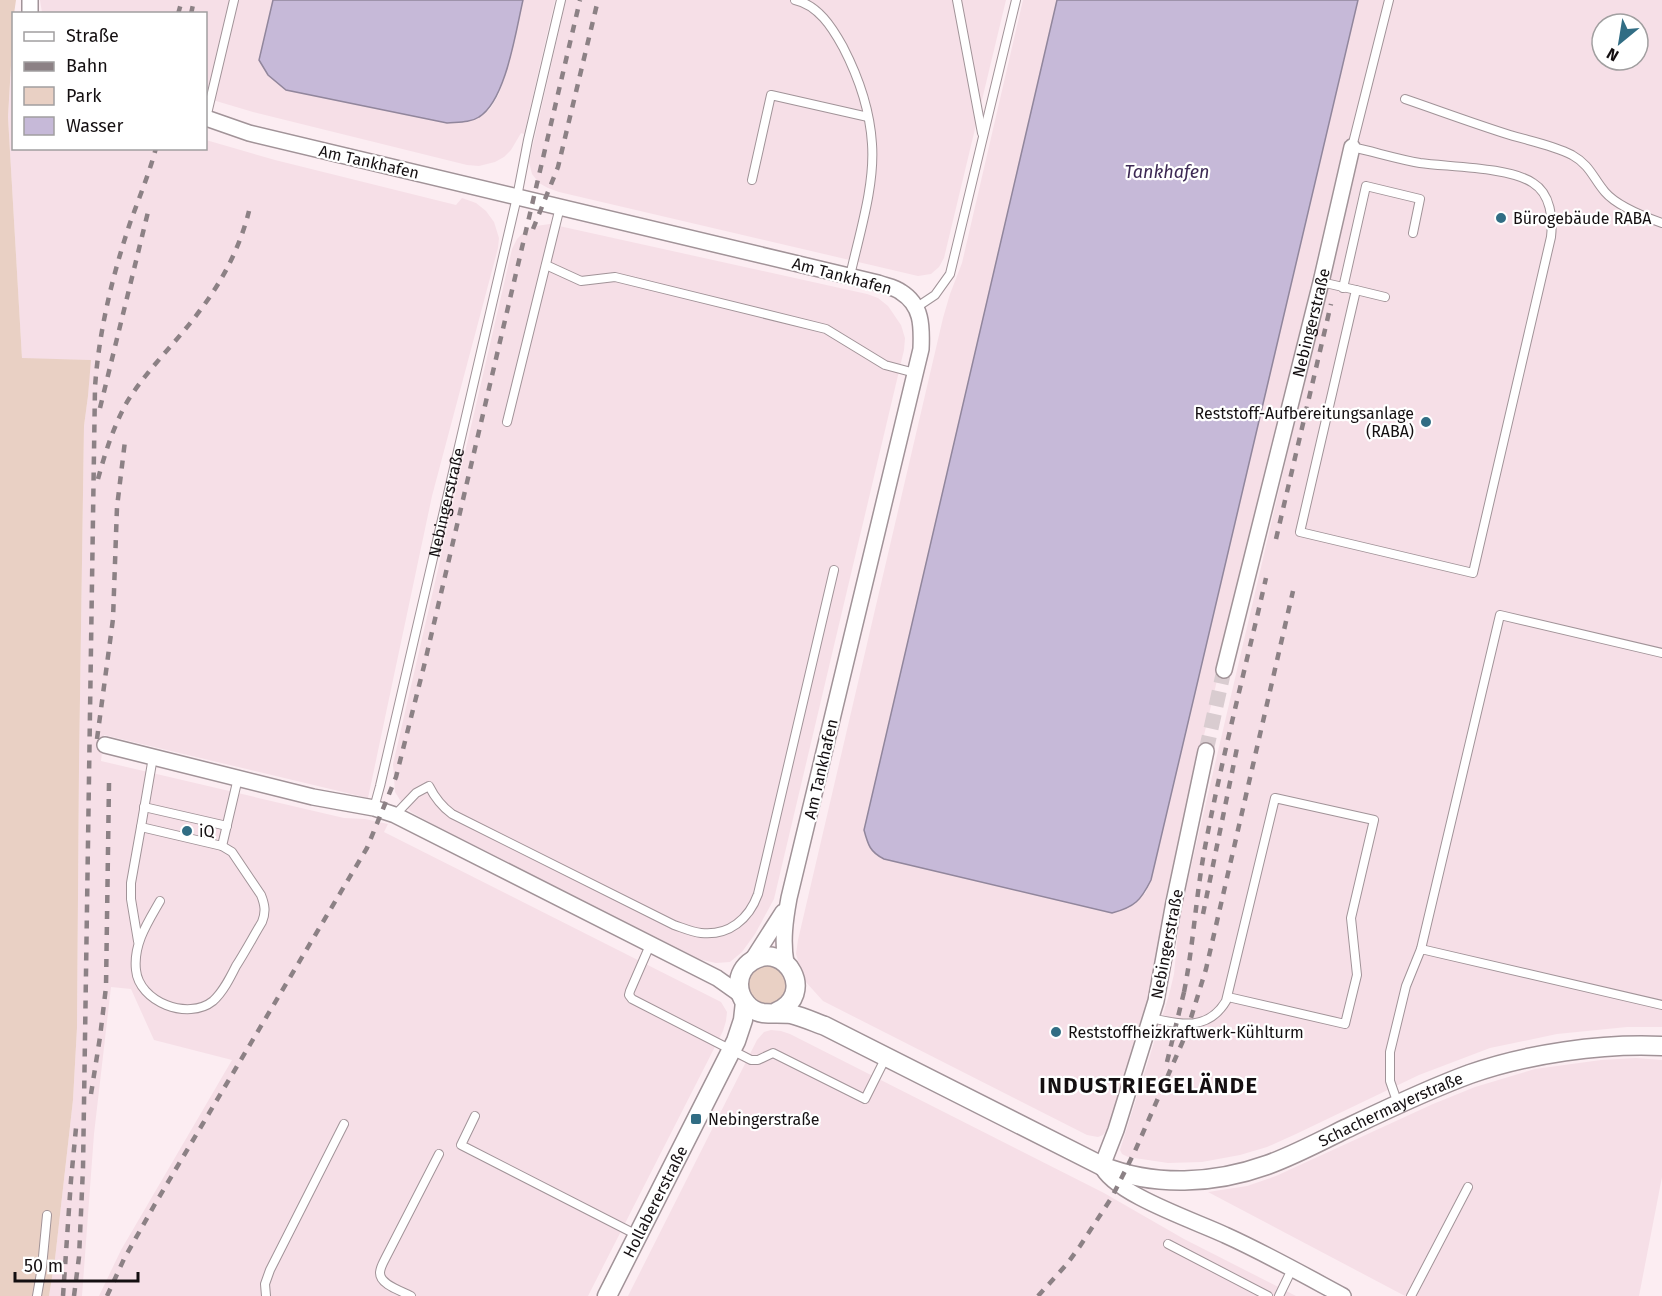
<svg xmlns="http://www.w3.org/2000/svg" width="1662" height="1296" font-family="'Fira Sans',sans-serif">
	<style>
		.built { fill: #f6dfe7; fill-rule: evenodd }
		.green { fill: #e9d0c4 }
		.water { fill: #c6b9d8; stroke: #91869c; stroke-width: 1.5 }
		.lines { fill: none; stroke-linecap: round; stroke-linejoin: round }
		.minor-tunnel { stroke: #d9ccd0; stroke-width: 15; stroke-dasharray: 15 8; stroke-linecap: butt }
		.service-casing { stroke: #a19398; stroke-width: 10 }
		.minor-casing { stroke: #a19398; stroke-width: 18 }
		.tertiary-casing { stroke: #a19398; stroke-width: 21 }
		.service { stroke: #fff; stroke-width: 8 }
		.minor { stroke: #fff; stroke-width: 15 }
		.tertiary { stroke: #fff; stroke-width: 18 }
		.rail { stroke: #8c8185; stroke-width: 4.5; stroke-dasharray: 8 8; stroke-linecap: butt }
		.poi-dot { fill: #316d84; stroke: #fff; stroke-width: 2 }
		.labels { text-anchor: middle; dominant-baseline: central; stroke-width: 4.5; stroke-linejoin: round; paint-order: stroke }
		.street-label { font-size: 16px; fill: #140f11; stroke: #fff }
		.poi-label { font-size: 16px; fill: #140f11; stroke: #fff; text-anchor: start }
		.water-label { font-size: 18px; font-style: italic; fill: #3d2954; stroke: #fff }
		.district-label { font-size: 22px; font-weight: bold; letter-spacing: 1.5px; fill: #140f11; stroke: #fff }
	</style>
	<rect width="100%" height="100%" fill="#fcedf2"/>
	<g class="built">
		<path d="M40,0H273L259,60L285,90L447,123L464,122L478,118L490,109L499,94L504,79L523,0H555L524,134L521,133L511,150L504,157L495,162L479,166L467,165L253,112L206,98V14L42,13Z"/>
		<path d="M566,0H1006L944,258L939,267L931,274L918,276L559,192L548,188L539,183L532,174L529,162Z"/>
		<path d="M1023,0H1057L864,830L1145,894L1151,880L1358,0H1662V1027H1627L1557,1034L1490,1048L1419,1075L1296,1134L1267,1147L1240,1155L1202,1162L1168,1163L1128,1157L1122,1154L1120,1150L1169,995L1174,974L1180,914L1353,173L1363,144L1345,140L1165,900L1162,938L1154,983L1112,1123L1103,1135L1098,1137L1087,1135L823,1001L804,980L796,954L798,940L943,318L950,294L962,263ZM1602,24H1638V60H1602Z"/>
		<path d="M13,35L14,148H206V140L275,160L456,205L462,198L476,203L486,211L494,222L499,238L498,248L432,496L368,798L104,735L101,761L344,818L365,819L388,824L384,832L721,1002L727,1012L726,1021L723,1031L588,1296H99L121,1250L232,1060L154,1040L131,989L111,987L94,1134L82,1296H49L55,1259L73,1100L77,1028L79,767L84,426L88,396L90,360L22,359L8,117Z"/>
		<path d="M550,224L867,294L878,298L888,306L901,325L905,338L904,350L774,899L755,934L742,952L730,962L716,963L698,959L452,835L411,812L402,803L395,792L393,764L512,249L517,239L524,232L536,226Z"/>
		<path d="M771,1030L781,1031L790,1034L1104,1193L1184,1239L1296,1296H628L757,1040L764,1032Z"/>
		<path d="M1636,1058L1662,1060V1177L1639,1296H1405L1208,1192L1247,1186L1276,1176L1433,1104L1475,1087L1535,1069L1601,1060Z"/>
	</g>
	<g class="green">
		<path d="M0,0H16L14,14L8,117L22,358L91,360L88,396L84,426L79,767L77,1028L73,1100L55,1259L49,1296H0Z"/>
		<circle cx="767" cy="985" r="19"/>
	</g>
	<g class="water">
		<path d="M273,0H523C516,30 506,101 479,117C470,123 458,122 447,123L286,90L268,75L259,60Z"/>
		<path d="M1057,0H1358L1151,880C1141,900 1135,907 1112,913L884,859C870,852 868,845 864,830Z"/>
	</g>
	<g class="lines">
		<path class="minor-tunnel" d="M1206,751L1224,670"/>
		<g class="service-casing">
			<g id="service">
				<path d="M795,0C818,5 832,27 843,47C858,76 870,111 872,144C875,186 859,235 850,276"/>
				<path d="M957,0L982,133"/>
				<path d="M1405,99C1440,111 1475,124 1510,135C1530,141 1553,145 1572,155C1590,165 1593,178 1605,192C1617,206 1645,217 1662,223"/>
				<path d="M206,118L234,0"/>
				<path d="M752,180L771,95L868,117"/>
				<path d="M546,265L581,281L615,277L826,329L885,365L915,373"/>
				<path d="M1321,282L1356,290L1300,532L1473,573L1551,237C1553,219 1551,194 1533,183C1510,167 1449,167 1420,163C1397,159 1375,152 1352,147L1389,0"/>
				<path d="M1343,288L1366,186L1420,199L1413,233"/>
				<path d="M1356,290L1385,297"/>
				<path d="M917,307L935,295L950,274L1016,0"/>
				<path d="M507,422L560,207"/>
				<path d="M153,757L141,827L222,846L238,778"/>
				<path d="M144,807L227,826"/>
				<path id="s1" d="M374,808L380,786L517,197L528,140L561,0"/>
				<path d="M395,815L416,793L429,786C435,798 441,806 452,814L674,925C683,928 692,932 701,933C729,936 749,919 758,894L834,570"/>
				<path d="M160,901C148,922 133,944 136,970C139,1002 188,1021 213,1001C223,992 230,978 236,966C245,952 253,937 262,922C266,912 265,905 261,895L232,852L222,846"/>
				<path d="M138,941L131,899V883L141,827"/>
				<path d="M650,945L630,991L629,995L632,999L751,1060H758L773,1053L865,1099L886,1057"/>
				<path d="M1421,949L1500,615L1662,653"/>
				<path d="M1151,1018C1181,1025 1208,1031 1226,1001L1275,798L1374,820L1351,918L1357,975L1345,1024L1228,997"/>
				<path d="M1398,1104L1390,1081V1052L1406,986L1421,949L1662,1005"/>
				<path d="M475,1116L461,1145L637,1235"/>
				<path d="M1168,1244L1268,1296"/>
				<path d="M37,1296L42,1267L47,1215"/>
				<path d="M266,1296L265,1284L270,1270L344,1124"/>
				<path d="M411,1296C402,1291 380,1285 380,1273C380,1268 383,1263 385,1259L439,1154"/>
				<path d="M1279,1296L1292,1269"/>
				<path d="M1411,1296L1468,1187"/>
			</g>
		</g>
		<g class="minor-casing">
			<g id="minor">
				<path d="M30,0V14"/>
				<path d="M206,118L249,133L878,283C885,286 895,287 901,292C922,305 922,326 921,349L789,898C785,920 782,941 786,963"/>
				<path id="s2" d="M1224,670L1321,282L1352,147"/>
				<path d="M105,745L313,797L374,808L395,815L717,978L741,995"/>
				<path d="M1206,751L1174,902L1156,1001L1116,1130L1102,1166C1112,1193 1198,1222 1225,1235C1265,1253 1304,1275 1343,1296"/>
				<path d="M751,962L783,912"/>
			</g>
		</g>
		<g class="tertiary-casing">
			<g id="tertiary">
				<path id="s3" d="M776,1012C817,995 786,940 752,961C744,966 739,975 739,984C739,998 749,1011 763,1013C772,1014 781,1013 791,1014C803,1017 814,1022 825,1026L1102,1166C1155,1187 1214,1184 1267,1165C1292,1156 1317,1143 1341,1131C1383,1111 1426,1090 1470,1074C1527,1054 1602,1043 1662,1046"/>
				<path id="s4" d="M607,1296L736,1041L743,1020L745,1002"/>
			</g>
		</g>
		<use href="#service" class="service"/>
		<use href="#minor" class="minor"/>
		<use href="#tertiary" class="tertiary"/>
		<g class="rail">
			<path d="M178,14L182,0"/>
			<path d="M191,14L194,0"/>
			<path d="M533,229L558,167L598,0"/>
			<path d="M100,408L148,212"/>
			<path d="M98,479C105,453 114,425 127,402C148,368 178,341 201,309C223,280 240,247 249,211"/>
			<path d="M1276,539L1331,304"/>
			<path d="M97,739L113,619L117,507L125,441"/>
			<path d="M1203,914L1237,748"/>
			<path d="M1184,992C1194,942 1196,892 1206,842C1223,753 1246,666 1266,578"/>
			<path d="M1167,1062L1186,984"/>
			<path d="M91,1094L100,1037L106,987L109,783"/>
			<path d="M63,1296L71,1180L76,1128"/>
			<path d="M74,1296L79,1257L83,1168L95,387C99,331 112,277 130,223C139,198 149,174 156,148"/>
			<path d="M107,1296L124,1259L155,1204L367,848L396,777L424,666L580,0"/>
			<path d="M1038,1296L1067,1264L1080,1246L1112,1197L1135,1151L1186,1034L1206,969L1293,591"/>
		</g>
	</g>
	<g class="poi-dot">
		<circle cx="1501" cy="218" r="6"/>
		<circle cx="1426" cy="422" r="6"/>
		<circle cx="187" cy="831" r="6"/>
		<circle cx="1056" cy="1032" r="6"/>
		<rect x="690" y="1113" width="12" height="12" rx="3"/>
	</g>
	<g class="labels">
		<g class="street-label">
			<text transform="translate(369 162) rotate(13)">Am Tankhafen</text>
			<text transform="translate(842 276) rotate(15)">Am Tankhafen</text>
			<text stroke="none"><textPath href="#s2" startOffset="358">Nebingerstraße</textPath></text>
			<text stroke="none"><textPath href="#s1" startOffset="314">Nebingerstraße</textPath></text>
			<text transform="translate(821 769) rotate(-77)">Am Tankhafen</text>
			<text transform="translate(1167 944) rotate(-79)">Nebingerstraße</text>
			<text stroke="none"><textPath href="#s3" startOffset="843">Schachermayerstraße</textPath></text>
			<text stroke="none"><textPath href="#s4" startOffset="106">Hollabererstraße</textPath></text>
		</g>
		<g class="poi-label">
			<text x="1513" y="218">Bürogebäude RABA</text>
			<text x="1414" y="413" text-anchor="end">Reststoff-Aufbereitungsanlage<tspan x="1414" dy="18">(RABA)</tspan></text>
			<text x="199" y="831">iQ</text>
			<text x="1068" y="1032">Reststoffheizkraftwerk-Kühlturm</text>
			<text x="708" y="1119">Nebingerstraße</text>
		</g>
		<g class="water-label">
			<text x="1167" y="172">Tankhafen</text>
		</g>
		<g class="district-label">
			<text x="1149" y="1085">INDUSTRIEGELÄNDE</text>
		</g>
	</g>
	<rect x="12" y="12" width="195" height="138" fill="#ffffff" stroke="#a19fa0" stroke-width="1.5"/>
	<rect x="24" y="32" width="30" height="9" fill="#ffffff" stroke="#a19fa0" stroke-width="1.5"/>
	<text x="66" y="42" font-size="18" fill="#140f11">Straße</text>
	<rect x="24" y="62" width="30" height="9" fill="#8c8185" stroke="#a19fa0" stroke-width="1.5"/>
	<text x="66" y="72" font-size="18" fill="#140f11">Bahn</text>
	<rect x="24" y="87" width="30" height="18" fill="#e9d0c4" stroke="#a19fa0" stroke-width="1.5"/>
	<text x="66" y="102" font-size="18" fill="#140f11">Park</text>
	<rect x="24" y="117" width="30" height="18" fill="#c6b9d8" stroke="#a19fa0" stroke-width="1.5"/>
	<text x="66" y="132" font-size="18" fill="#140f11">Wasser</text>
	<g transform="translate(1620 42) rotate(210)"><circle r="28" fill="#ffffff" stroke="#a19fa0" stroke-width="1.5"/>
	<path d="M0-4.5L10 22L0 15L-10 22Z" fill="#316d84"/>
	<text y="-9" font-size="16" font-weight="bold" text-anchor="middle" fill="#140f11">N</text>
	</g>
	<path d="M15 1272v9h123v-9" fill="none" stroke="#140f11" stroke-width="3"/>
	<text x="24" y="1272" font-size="18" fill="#140f11" stroke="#ffffff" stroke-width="4.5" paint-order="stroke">50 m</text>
</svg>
